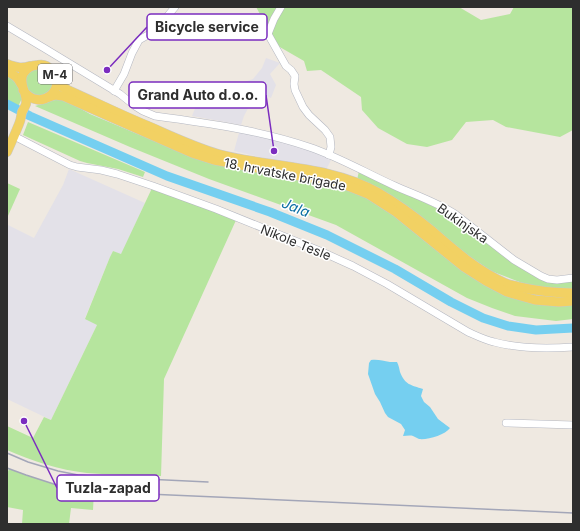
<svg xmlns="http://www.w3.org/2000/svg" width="580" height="531" font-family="Inter,sans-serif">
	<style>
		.industrial { fill: #e3e1e8 }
		.green { fill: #b6e59e }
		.water { fill: #75cff0 }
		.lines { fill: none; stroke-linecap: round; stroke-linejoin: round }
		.river { stroke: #75cff0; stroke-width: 9 }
		.minor-casing { stroke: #b4b7c1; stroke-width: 8 }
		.major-casing { stroke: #c9c9c9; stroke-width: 10 }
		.minor { stroke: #fff; stroke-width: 7 }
		.major { stroke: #f2d163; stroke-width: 9 }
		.rail { stroke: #a3a6b8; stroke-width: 1.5 }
		.labels { text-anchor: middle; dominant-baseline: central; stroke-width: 3; stroke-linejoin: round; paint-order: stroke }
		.shield { fill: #fff; stroke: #6d6d6d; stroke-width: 1 }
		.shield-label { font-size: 12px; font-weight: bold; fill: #2e2e2e }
		.street-label { font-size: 13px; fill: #2e2e2e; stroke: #fff }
		.water-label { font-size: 14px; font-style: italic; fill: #0d6fa3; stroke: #fff }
		.leader { fill: none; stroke: #7b2cbf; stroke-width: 1.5 }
		.callout-dot { fill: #7b2cbf; stroke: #fff; stroke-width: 1.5 }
		.callout { fill: #fff; stroke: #7b2cbf; stroke-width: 1.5 }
		.callout-label { font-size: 14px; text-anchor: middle; font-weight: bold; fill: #2e2e2e }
	</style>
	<rect width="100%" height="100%" fill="#efe9e1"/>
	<g class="industrial">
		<path d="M266,58L280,63L270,74L276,85L271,98L256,93L244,116L241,125L192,116L198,101L207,94L230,87L253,79L262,68Z"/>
		<path d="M240,129L312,150L331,160L325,172L234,151Z"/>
		<path d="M69,169L145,203L121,255L113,251L110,257L85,318L97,325L51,420L7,399V227L8,225L34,238L63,185Z"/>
	</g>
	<g class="green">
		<path d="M256,7H459L481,20L510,14L514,7H573V130L560,137L506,127L493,120L466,122L452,140L427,147L407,144L378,128L362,110L361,97L321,70L307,71L304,61L278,46Z"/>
		<path d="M36,67L50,71L54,86L44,97L29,95L24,76Z"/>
		<path d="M7,74L16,82L22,98L18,107L7,100Z"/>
		<path d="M58,99L65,100L90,114L192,157L342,187L365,195L500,290L573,302V319L556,321L515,316L492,308L467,298L336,225L209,179L130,147L35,106Z"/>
		<path d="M28,122L145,172L143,177L118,169L87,163L80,161L23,135Z"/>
		<path d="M359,171L453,216L536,276L573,281V289L547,288L522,283L491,271L357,180Z"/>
		<path d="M7,183L20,189L7,218Z"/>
		<path d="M153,186L237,218L164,379L161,476C137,475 112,475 87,473C59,470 32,461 7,450V426L33,438L44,417L51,420L97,325L85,319L110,257L113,251L121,254Z"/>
		<path d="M9,469L26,475L63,487L94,491L93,510L71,508L69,524H22L23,510L7,507V474Z"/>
	</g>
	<path class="water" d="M371,360C378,359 383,361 390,362C392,362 395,362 397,362C399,366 399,368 400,372C405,385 411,385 423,389L421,396L424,402L430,407L438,419L450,428C445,435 428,440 419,439C417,438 415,437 413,436C410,435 406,436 403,436L405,430L401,424L388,417L385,413L380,402L375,394L368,374L369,363Z"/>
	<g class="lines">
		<path class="river" d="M7,104L30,116L167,176L270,212L327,235L395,269L451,302L483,318L508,326L536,330L573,328"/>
		<g class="minor-casing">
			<g id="minor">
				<path d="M281,7L274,19L268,34L286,66L291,70L295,76L294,84L295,90L303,107L309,115L325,130L330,137L331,147L329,155"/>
				<path d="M7,26L44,48L120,94L135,106L143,111L155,116C207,123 259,130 309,147C339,157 366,173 395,186C415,195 436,202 455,214L514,260L541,276L548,279L557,280L573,278"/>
				<path d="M114,91L124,74L132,53L139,40L155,31L175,7"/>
				<path d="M14,136L70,165L77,167L101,170L117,174L153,186L216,209L320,251L353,266L387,284L468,332C477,336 485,340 494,342C520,349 547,349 573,347"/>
				<path d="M506,423L573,425"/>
			</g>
		</g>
		<g class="major-casing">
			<g id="major">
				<path d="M7,64C15,67 21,69 30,66"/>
				<path d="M7,71C14,75 18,77 21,84"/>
				<path d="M57,81L61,86L68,90C95,102 121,115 148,126C171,136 194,147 218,154C270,168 328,165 377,192C396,203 414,216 431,230C454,250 476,270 505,283C509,285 514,285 519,287C537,291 554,293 573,293"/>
				<path d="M49,97L55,95L63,96L176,146L192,153L214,160L343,184L368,194L396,212L464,267L486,281L507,292L535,300L559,302L573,301"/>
				<path d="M7,152C11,143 15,134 19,124C21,120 21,116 22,112C23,110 25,107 26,104C28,93 18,85 23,74C26,69 31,65 38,65C43,64 48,66 51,70C69,88 40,114 23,90"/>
			</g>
		</g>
		<use href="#minor" class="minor"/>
		<use href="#major" class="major"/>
		<g class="rail">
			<path d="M7,453L28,462L58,471L78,475L104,477L208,482"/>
			<path d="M7,468L26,475L63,487L102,492L573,513"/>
		</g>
	</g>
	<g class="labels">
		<rect class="shield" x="38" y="64" width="34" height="20" rx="3"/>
		<g class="shield-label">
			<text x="55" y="74">M-4</text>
		</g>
		<g class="street-label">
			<text transform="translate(285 174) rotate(11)">18. hrvatske brigade</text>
			<text transform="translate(463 223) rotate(35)">Bukinjska</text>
			<text transform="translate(296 242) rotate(22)">Nikole Tesle</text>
		</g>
		<g class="water-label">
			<text transform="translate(296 207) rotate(22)">Jala</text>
		</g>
	</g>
	<path class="leader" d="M107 70L147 27M274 151L266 95M24 421L57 488"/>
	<g class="callout-dot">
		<circle cx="107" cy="70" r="4"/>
		<circle cx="274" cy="151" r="4"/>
		<circle cx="24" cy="421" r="4"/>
	</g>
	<g class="callout">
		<rect x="147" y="14" width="120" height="26" rx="4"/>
		<rect x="129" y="82" width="137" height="26" rx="4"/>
		<rect x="57" y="475" width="102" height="26" rx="4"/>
	</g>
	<g class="callout-label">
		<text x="207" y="32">Bicycle service</text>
		<text x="198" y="100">Grand Auto d.o.o.</text>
		<text x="108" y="493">Tuzla-zapad</text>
	</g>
	<rect width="580" height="531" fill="none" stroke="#2e2e2e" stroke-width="16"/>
</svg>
